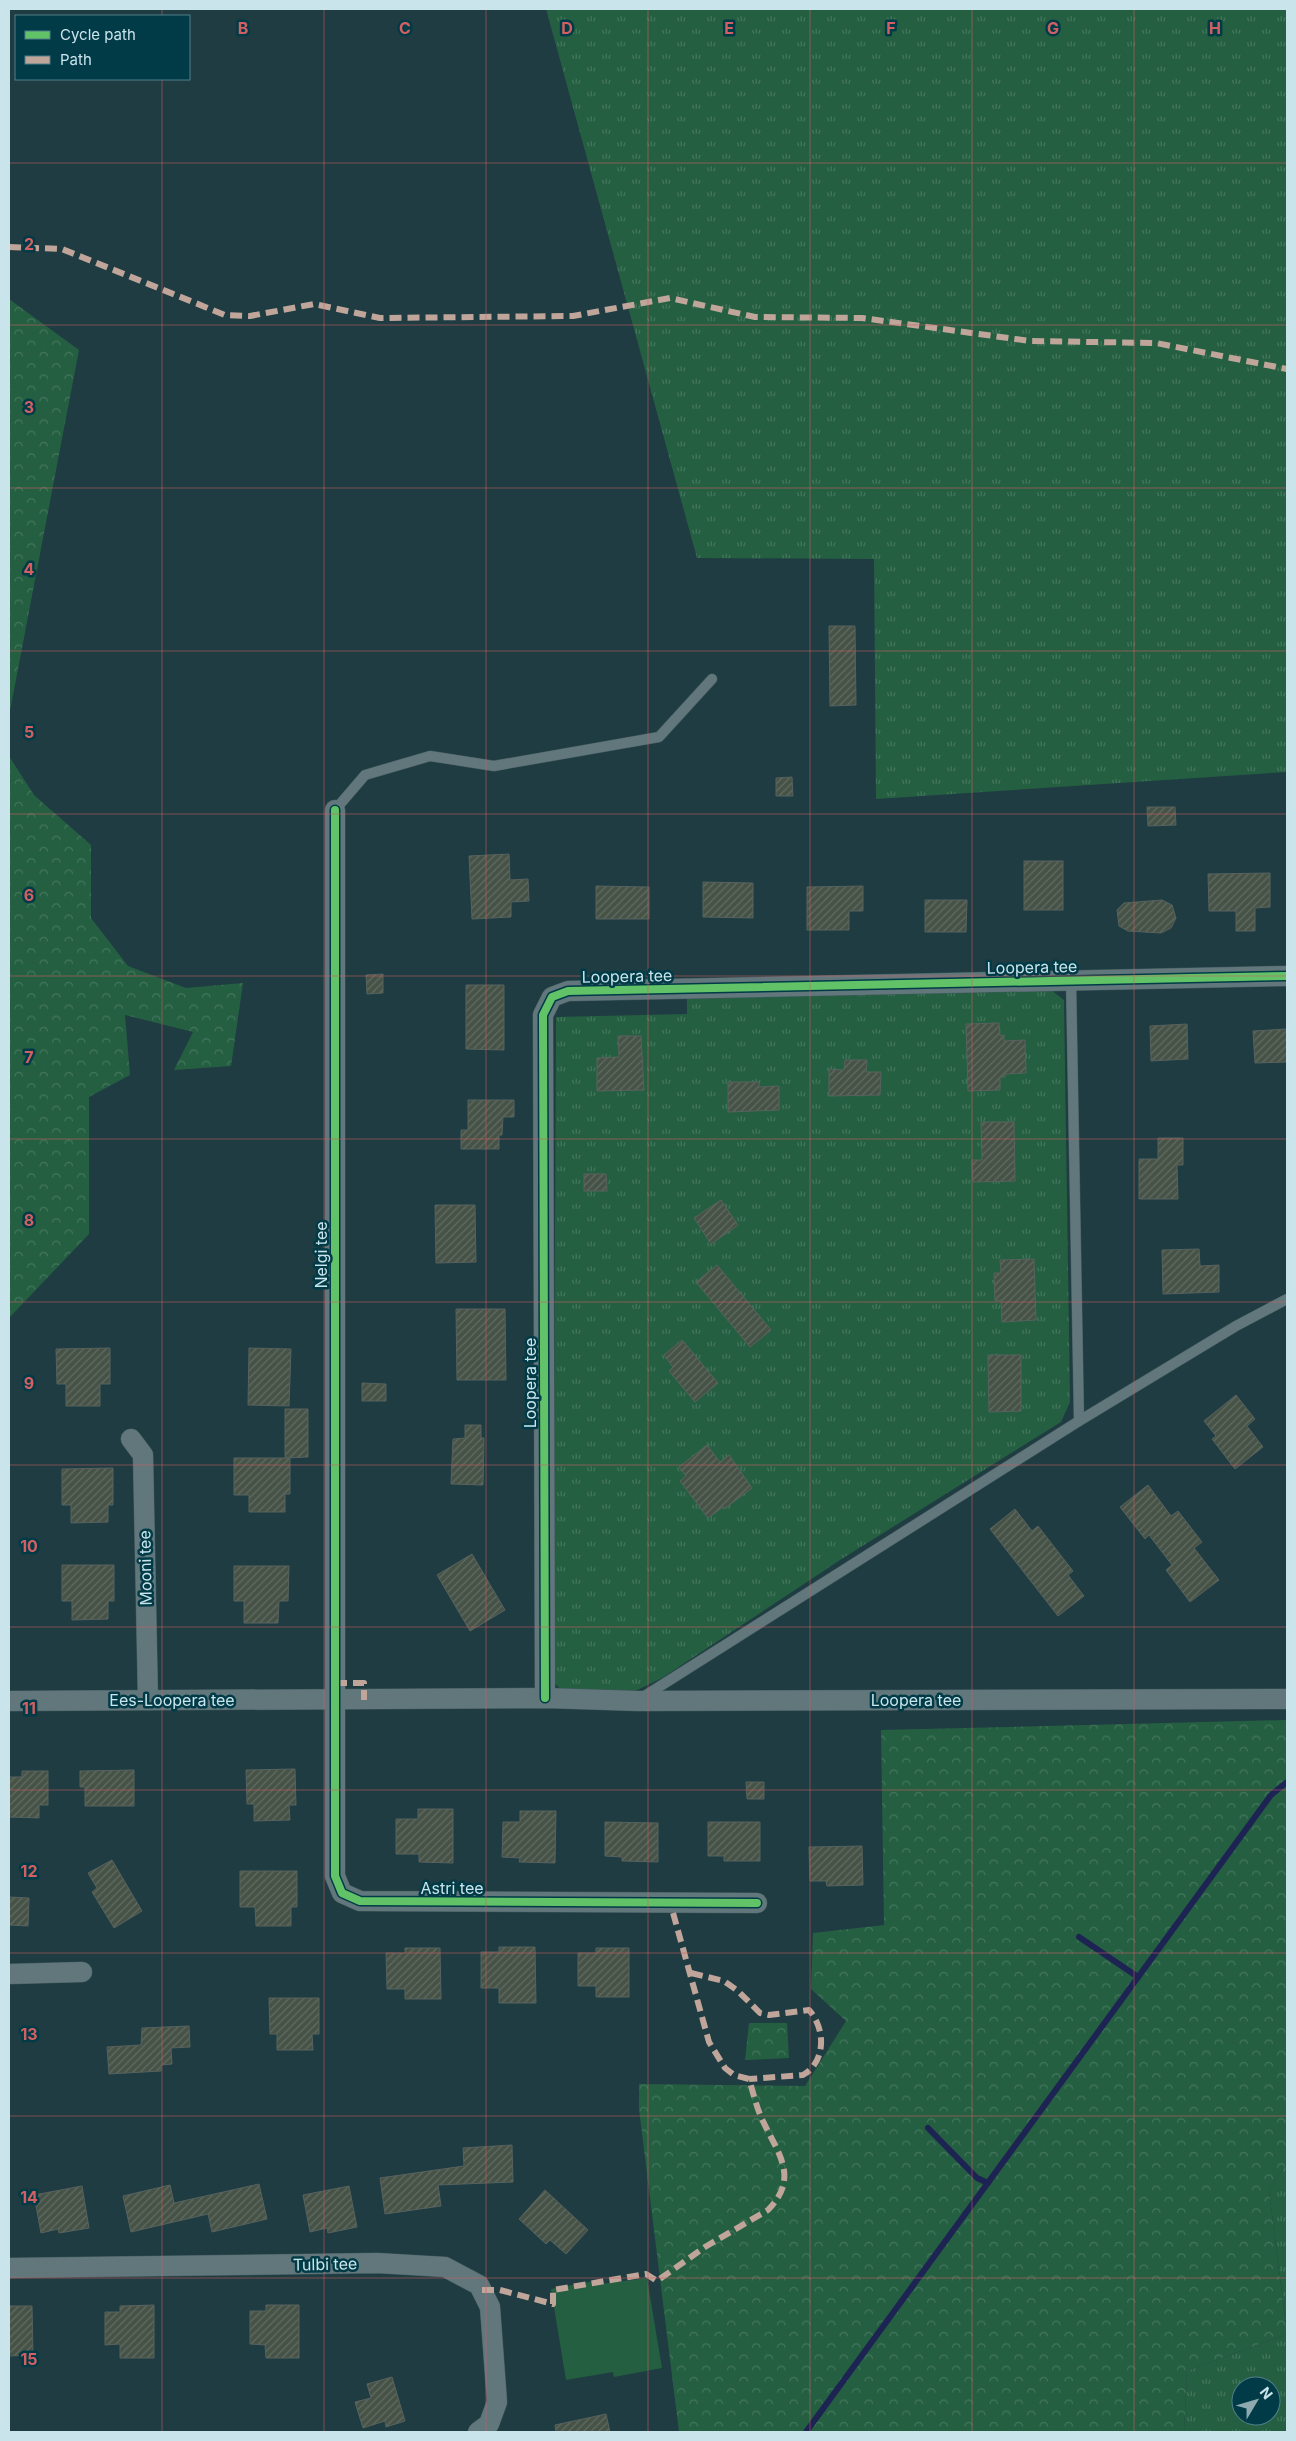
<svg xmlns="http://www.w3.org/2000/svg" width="1296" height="2441" font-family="Inter,sans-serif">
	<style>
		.grass { fill: url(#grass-tufts); fill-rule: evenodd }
		.forest { fill: url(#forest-crowns) }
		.garden { fill: #255f41 }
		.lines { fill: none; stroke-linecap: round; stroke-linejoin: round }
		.stream { stroke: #1d2353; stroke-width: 6 }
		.building { fill: url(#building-hatch); stroke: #57625e }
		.service-casing { stroke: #42595e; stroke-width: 11 }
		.minor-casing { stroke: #42595e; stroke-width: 21 }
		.service { stroke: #61777c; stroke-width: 10 }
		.minor { stroke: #61777c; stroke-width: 20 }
		.quiet { stroke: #c0a59a; stroke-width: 6; stroke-dasharray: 12 6; stroke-linecap: butt }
		.cycleway-casing { stroke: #003b47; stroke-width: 11 }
		.cycleway { stroke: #61c268; stroke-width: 8 }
		.grid { fill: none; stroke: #d26062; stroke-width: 1; stroke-opacity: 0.55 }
		.labels { text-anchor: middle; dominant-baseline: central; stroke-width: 5; stroke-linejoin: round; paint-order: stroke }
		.street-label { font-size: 16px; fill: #cae4eb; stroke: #003b47 }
		.grid-label { font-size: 16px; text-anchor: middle; font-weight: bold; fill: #d26062; stroke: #003b47; stroke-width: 5; stroke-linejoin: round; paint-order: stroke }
	</style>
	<defs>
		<pattern id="grass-tufts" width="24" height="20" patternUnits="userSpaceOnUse" patternTransform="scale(1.25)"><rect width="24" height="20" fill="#255f41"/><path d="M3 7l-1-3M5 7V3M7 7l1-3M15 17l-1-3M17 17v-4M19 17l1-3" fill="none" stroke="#43765d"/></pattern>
		<pattern id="forest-crowns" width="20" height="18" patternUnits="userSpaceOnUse" patternTransform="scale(1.25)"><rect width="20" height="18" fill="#255f41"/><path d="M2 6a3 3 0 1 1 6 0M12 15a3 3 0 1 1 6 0" fill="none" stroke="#43765d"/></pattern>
		<pattern id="building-hatch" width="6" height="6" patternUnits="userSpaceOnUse" patternTransform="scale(1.25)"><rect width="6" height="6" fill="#475247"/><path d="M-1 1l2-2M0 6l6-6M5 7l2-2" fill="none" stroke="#606b62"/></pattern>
	</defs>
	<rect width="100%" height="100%" fill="#1e3c42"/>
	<g class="grass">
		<path d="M546,9H1287V772L876,799L874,559L697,558Z"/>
		<path d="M1047,987L1064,1000L1070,1402L1061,1422L840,1560L662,1678L631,1693L566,1694L553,1682L556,1017L687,1014V997Z"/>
		<path d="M1287,2163V2332L1269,2191Z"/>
		<path d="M1287,2334V2432H1184L1187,2371ZM1241,2386H1271V2416H1241Z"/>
	</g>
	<g class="forest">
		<path d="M9,299L79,350L9,716Z"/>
		<path d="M9,756L34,795L91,845V918L128,966L186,988L243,983L231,1066L174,1070L193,1032L125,1015L130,1075L89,1097V1234L9,1318Z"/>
		<path d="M1287,1720V2163L1269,2191L1287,2334L1187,2371L1184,2432H679L639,2109V2084L805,2086L846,2021L811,1989L813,1933L884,1925L881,1730Z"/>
		<path d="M749,2023H787L789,2058L745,2060Z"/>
	</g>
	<path class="garden" d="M647,2278L662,2368L614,2377L613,2372L566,2380L551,2289L600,2280L601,2284Z"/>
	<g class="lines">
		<g class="stream">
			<path d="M1079,1937L1138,1977"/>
			<path d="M928,2128L977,2178L988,2183"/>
			<path d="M806,2432L1271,1795L1287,1782"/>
		</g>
	</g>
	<g class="building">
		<path d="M829,626H855L856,705L830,706Z"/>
		<path d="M792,777L793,796H776V778Z"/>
		<path d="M1147,807H1175L1176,825L1148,826Z"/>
		<path d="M509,854L510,880L528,879L529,901L511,902V917L472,919L469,856Z"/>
		<rect x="1024" y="861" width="39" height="49"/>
		<path d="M1270,873V907L1255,908V931H1236V911H1209L1208,874Z"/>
		<path d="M703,882L753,883V918L703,917Z"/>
		<path d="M596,886L649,887V919H596Z"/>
		<path d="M863,886V911H849V930H807V887Z"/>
		<path d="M925,900H967L966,932H925Z"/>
		<path d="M1162,900L1172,905L1176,918L1171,928L1161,933L1128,931L1119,926L1117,910L1124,903Z"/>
		<path d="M383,974V993L367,994L366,975Z"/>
		<path d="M466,985H504V1050L466,1049Z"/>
		<path d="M999,1023L1000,1036L1004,1035V1041L1025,1040L1026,1073L1005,1074V1077H1000V1090L968,1091L966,1024Z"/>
		<path d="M1187,1024L1188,1059L1151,1061L1150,1026Z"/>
		<path d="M1287,1029V1062L1255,1063L1253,1031Z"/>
		<path d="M618,1036H641L644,1090L597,1091V1058L619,1057Z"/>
		<path d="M845,1060H867L866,1072H881L880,1095L829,1096V1069L844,1070Z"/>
		<path d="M728,1082H759V1087L779,1086V1110L728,1112Z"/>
		<path d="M468,1100H514V1117H503L502,1135H499V1149H461V1130H468Z"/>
		<path d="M981,1122H1014L1015,1181L973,1182L972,1160H982Z"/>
		<path d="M1158,1138H1183V1165H1177L1178,1199H1139V1159H1158Z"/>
		<path d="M584,1174H606L607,1191H584Z"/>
		<path d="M721,1200L738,1225L711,1244L694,1218Z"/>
		<path d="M435,1205H475L476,1262L436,1263Z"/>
		<path d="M1199,1249L1200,1266L1219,1265V1292L1163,1294L1162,1250Z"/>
		<path d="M1034,1259L1036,1320L1002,1322L1001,1300L995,1301L994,1273H1001L1000,1260Z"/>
		<path d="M717,1265L771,1330L750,1347L696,1282Z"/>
		<path d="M456,1309H505L506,1380H457Z"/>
		<path d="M682,1340L718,1383L695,1402L669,1371L673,1367L664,1355Z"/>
		<path d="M110,1348V1384H100V1406H66V1384H57L56,1349Z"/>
		<path d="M249,1348L291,1349L289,1406L248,1405Z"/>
		<path d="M988,1355H1021V1411L989,1412Z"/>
		<path d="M362,1383L386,1384V1401H362Z"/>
		<path d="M1236,1395L1255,1419L1247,1426L1263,1447L1235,1469L1212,1439L1216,1436L1204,1421Z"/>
		<path d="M285,1409H308V1457L285,1458Z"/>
		<path d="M465,1425H481V1438H484L483,1485L451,1484L453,1439L465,1438Z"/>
		<path d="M707,1445L720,1462L729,1455L752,1488L724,1509L723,1507L708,1518L680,1481L686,1476L679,1467Z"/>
		<path d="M234,1458H290V1494H285V1512H249V1495H234Z"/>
		<path d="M113,1468V1505H108V1522L71,1523V1505H62V1469Z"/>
		<path d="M1148,1485L1171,1516L1178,1511L1202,1542L1194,1548L1219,1580L1190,1602L1166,1570L1172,1565L1149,1535L1145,1539L1120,1507Z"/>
		<path d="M1015,1509L1032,1531L1038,1526L1073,1571L1068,1575L1084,1596L1058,1616L990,1529Z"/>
		<path d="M472,1554L505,1610L470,1631L437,1575Z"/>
		<path d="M62,1565H114V1601H108V1619L72,1620V1601H62Z"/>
		<path d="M234,1566H289L288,1601H279L278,1623H244V1601H234Z"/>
		<path d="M295,1769L296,1805H289L290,1820L254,1821V1804H247L246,1770Z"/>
		<path d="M134,1770V1806H85V1787H80V1771Z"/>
		<path d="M22,1771H48V1805H39V1818L9,1817V1777H22Z"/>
		<path d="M746,1782H764V1799H747Z"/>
		<path d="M418,1809H453V1863L419,1862V1854H396V1819H418Z"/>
		<path d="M520,1811H556L555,1863L519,1862L520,1858L502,1857L503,1822H520Z"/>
		<path d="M605,1822L658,1823V1862L622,1861V1857L605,1856Z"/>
		<path d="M708,1822H760V1861H724V1856H708Z"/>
		<path d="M862,1846L863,1885L827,1886L826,1881H810L809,1847Z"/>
		<path d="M112,1860L142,1911L114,1928L92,1892L97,1888L88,1873Z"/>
		<path d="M240,1871H297V1907H291V1926H256L255,1907H240Z"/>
		<path d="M9,1897L29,1898L28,1926L9,1925Z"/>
		<path d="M499,1947H535L536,2003H499V1988H481V1952H499Z"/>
		<path d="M405,1948H440L441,1999H405V1989H387L386,1953H405Z"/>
		<path d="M596,1948H629V1997H596V1986H578V1953H596Z"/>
		<path d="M269,1998H319V2034H312L313,2050H277V2034H270Z"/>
		<path d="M189,2026L190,2047L171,2048L172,2064L161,2065V2071L109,2074L107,2047L141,2045L142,2028Z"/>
		<path d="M512,2145L513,2182L438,2185L441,2206L385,2214L380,2178L464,2166L463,2148Z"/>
		<path d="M259,2184L267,2219L212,2232L208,2214L131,2232L123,2196L170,2185L174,2203Z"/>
		<path d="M82,2186L89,2228L59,2233L58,2229L41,2233L34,2195Z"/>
		<path d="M349,2186L357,2227L328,2233L327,2228L310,2232L303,2195Z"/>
		<path d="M545,2190L588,2230L566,2254L550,2240L546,2244L519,2219Z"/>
		<path d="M154,2305V2358H120V2344L105,2345V2312H120V2306Z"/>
		<path d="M266,2305H299V2358H266L265,2345L250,2344V2311H266Z"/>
		<path d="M9,2306H32L33,2355L9,2356Z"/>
		<path d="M392,2377L405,2421L386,2427L385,2421L363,2428L355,2402L371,2398L367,2384Z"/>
		<path d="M606,2414L610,2432H556L555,2425Z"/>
	</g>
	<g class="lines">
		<g class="service-casing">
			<g id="service">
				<path d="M335,810L365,775L430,756L494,766L659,737L712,679"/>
				<path d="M1071,979L1079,1421"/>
				<path d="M643,1697L1079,1421L1236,1326L1287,1299"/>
			</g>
		</g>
		<g class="minor-casing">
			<g id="minor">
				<path d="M335,810V1876L342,1893L360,1901L757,1903"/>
				<path d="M131,1439L143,1455L148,1700"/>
				<path d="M545,1698L543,1015L552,997L568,991L1287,976"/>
				<path d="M9,1701L545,1698L638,1701L1287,1699"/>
				<path d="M9,1974L82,1972"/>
				<path d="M9,2268L377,2263L445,2267L479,2285L490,2307L497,2402L489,2424L478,2432"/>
			</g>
		</g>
		<use href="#service" class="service"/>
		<use href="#minor" class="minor"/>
		<g class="quiet">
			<path d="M9,247L62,249L225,315L250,316L314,304L380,318L573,316L670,298L755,317L862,318L1030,341L1156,343L1287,369"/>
			<path d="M335,1683H364V1700"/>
			<path d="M691,1973L724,1981L738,1991L760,2013L769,2015L809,2010C826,2029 826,2062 803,2075L749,2079"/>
			<path d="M482,2290H500L553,2304V2290L646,2274L657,2281L705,2247L768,2210C800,2177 778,2154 762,2119C756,2106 753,2092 749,2079L734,2075L725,2068L709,2042L670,1902"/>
		</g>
		<g class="cycleway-casing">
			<g id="cycleway">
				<path d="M335,810V1876L342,1893L360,1901L757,1903"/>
				<path d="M545,1698L543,1015L552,997L568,991L1287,976"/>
			</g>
		</g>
		<use href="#cycleway" class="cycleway"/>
	</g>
	<path class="grid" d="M162,9V16M324,9V2432M486,9V2432M648,9V2432M810,9V2432M972,9V2432M1134,9V2432M162,79V2432M9,163H1287M9,325H1287M9,488H1287M9,651H1287M9,814H1287M9,976H1287M9,1139H1287M9,1302H1287M9,1465H1287M9,1627H1287M9,1790H1287M9,1953H1287M9,2116H1287M9,2278H1287"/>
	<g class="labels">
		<g class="street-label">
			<text transform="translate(1032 967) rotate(-1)">Loopera tee</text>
			<text transform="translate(627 976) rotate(-1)">Loopera tee</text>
			<text transform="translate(321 1255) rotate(-90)">Nelgi tee</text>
			<text transform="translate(530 1383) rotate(-90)">Loopera tee</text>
			<text transform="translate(145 1568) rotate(-91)">Mooni tee</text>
			<text x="172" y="1700">Ees-Loopera tee</text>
			<text x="916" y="1700">Loopera tee</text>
			<text x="452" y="1888">Astri tee</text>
			<text transform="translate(325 2264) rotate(-1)">Tulbi tee</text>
		</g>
	</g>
	<g class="grid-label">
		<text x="243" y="34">B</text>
		<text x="405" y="34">C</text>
		<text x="567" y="34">D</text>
		<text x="729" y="34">E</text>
		<text x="891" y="34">F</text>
		<text x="1053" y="34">G</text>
		<text x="1215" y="34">H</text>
		<text x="29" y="250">2</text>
		<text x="29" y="413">3</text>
		<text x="29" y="575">4</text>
		<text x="29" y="738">5</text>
		<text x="29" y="901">6</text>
		<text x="29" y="1063">7</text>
		<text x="29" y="1226">8</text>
		<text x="29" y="1389">9</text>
		<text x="29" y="1552">10</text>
		<text x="29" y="1714">11</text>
		<text x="29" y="1877">12</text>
		<text x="29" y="2040">13</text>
		<text x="29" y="2203">14</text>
		<text x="29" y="2365">15</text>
	</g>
	<rect width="1296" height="2441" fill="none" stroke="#cae4eb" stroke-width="20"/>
	<rect x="15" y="15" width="175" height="65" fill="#003b47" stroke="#517f89"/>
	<rect x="25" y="31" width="25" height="8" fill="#61c268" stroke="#517f89"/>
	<text x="60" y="40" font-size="15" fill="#cae4eb">Cycle path</text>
	<rect x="25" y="56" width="25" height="8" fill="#c0a59a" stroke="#517f89"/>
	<text x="60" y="65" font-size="15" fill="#cae4eb">Path</text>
	<g transform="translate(1256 2401) rotate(52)"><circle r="24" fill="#003b47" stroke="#517f89"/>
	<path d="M0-4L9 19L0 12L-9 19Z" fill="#8ea9b0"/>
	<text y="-8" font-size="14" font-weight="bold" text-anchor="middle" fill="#cae4eb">N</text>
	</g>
</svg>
